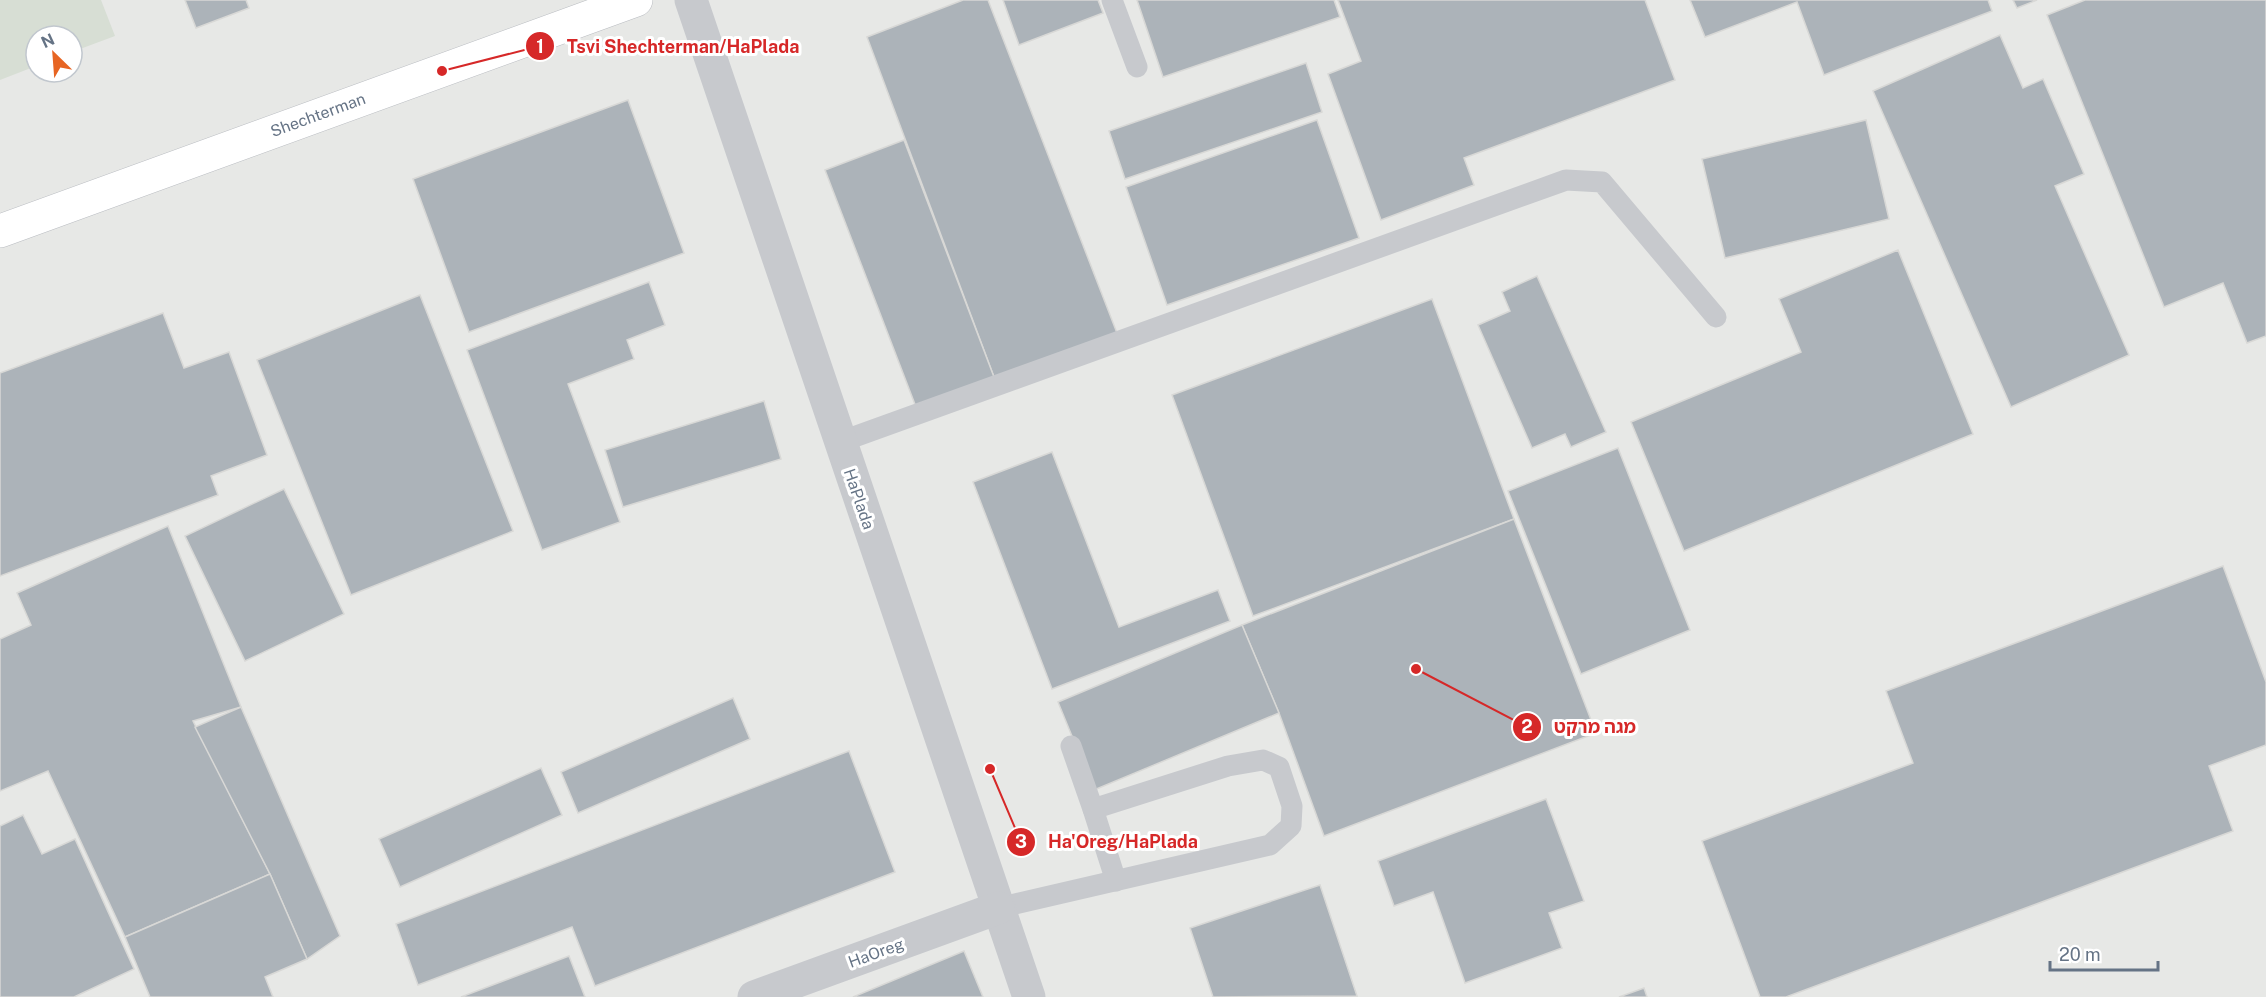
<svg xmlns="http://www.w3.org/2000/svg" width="2266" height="997" font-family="'Public Sans','Noto Sans Hebrew',sans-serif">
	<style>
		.built { fill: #e7e8e6; fill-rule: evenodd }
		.green { fill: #d7ded4 }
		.building { fill: #acb3b9; stroke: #d8d8d6; stroke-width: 1.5 }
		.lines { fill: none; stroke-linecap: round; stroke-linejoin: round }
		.secondary-casing { stroke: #b9bcc1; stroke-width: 34 }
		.lane { stroke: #c7c9cd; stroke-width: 21 }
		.street { stroke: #c7c9cd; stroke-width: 33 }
		.secondary { stroke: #fff; stroke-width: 33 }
		.labels { text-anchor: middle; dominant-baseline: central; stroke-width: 6; stroke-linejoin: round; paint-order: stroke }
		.street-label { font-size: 16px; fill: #657385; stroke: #fff }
		.leader { fill: none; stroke: #d62828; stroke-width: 2 }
		.callout-dot { fill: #d62828; stroke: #fff; stroke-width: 2 }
		.mark-label { font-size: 18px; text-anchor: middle; font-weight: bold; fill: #fff }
		.callout-label { font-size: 18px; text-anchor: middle; font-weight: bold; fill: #d62828; stroke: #fff; stroke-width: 6; stroke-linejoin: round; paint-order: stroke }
	</style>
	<rect width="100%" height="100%" fill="#f6f7f3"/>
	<path class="built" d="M0,0H2266V997H0ZM36,36H72V72H36Z"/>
	<path class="green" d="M0,0H101L115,36L72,52V36H36V66L0,80Z"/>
	<g class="building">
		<path d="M185,0H246L249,8L196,28Z"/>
		<path d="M963,0H988L1117,333L994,377L867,37Z"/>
		<path d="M1003,0H1098L1103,13L1019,45Z"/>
		<path d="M1137,0H1334L1340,17L1163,77Z"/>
		<path d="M1338,0H1645L1675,80L1464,158L1474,185L1381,220L1328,74L1361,61Z"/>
		<path d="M1690,0H1988L1992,11L1824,75L1797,2L1705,37Z"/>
		<path d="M2013,0H2037L2017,8Z"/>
		<path d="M2085,0H2266V336L2247,343L2223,283L2164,307L2047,15Z"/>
		<path d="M2000,35L2023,88L2043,79L2084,174L2055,186L2129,355L2011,407L1873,91Z"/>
		<path d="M1306,63L1322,112L1125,179L1109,131Z"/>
		<path d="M628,100L684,253L469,332L413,179Z"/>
		<path d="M1317,120L1359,238L1167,305L1126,187Z"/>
		<path d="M1866,120L1889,219L1725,258L1702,159Z"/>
		<path d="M904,140L994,377L916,407L825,170Z"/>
		<path d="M1898,250L1973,434L1684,551L1631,422L1801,352L1779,299Z"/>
		<path d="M1537,276L1606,432L1571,447L1565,434L1532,448L1478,325L1510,311L1502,292Z"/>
		<path d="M649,282L665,325L627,340L634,359L568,384L620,522L542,550L467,350Z"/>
		<path d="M420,295L513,531L351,595L257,360Z"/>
		<path d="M1432,299L1514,519L1253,616L1172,395Z"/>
		<path d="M163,313L184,368L229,352L267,455L211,476L218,495L0,576V373Z"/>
		<path d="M764,401L781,459L623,507L605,450Z"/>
		<path d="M1618,448L1690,630L1581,674L1508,491Z"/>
		<path d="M1052,452L1119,627L1218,590L1230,621L1052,689L973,482Z"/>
		<path d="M284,489L344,614L245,661L185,536Z"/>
		<path d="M1514,519L1596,733L1324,836L1279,713L1242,625Z"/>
		<path d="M168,526L241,707L193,721L270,874L125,937L48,771L0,791V639L31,625L17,593Z"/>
		<path d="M2223,566L2266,682V745L2209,766L2233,831L1786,997H1760L1702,841L1913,763L1886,691Z"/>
		<path d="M1242,625L1279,713L1094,790L1058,702Z"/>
		<path d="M733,698L750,739L578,813L561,772Z"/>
		<path d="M241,707L340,936L307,959L270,874L195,727Z"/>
		<path d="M849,751L895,872L595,986L572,927L418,985L396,924Z"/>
		<path d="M541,768L562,815L400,887L379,839Z"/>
		<path d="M1546,799L1584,901L1549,913L1562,948L1465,983L1433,892L1394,906L1378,861Z"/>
		<path d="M23,815L42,854L75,839L134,969L74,997H0V826Z"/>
		<path d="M270,874L307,959L265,977L273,997H150L125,937Z"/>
		<path d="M1320,885L1357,996L1213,997L1190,928Z"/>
		<path d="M964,951L983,997H853Z"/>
		<path d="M569,956L585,997H461Z"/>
		<path d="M1644,988L1647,997H1619Z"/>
	</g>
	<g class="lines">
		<g class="secondary-casing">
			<path id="secondary" d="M0,231L636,0"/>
		</g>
		<g class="lane">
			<path d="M1112,0L1137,67"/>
			<path d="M840,442L1566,180L1602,182L1716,317"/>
			<path d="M1093,809L1116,881"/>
			<path d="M998,908L1270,845L1291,826L1292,806L1279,767L1263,760L1228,766L1093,809L1071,746"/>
		</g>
		<g class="street">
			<path d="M691,0L1029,997"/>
			<path d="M754,997L998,908"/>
		</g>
		<use href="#secondary" class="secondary"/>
	</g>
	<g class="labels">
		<g class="street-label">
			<text transform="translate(318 115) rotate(-20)">Shechterman</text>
			<text transform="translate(859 499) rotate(71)">HaPlada</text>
			<text transform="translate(876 953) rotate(-20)">HaOreg</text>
		</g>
	</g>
	<path class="leader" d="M442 71L540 46M1416 669L1527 727M990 769L1021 842"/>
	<g class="callout-dot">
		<circle cx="442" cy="71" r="6"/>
		<circle cx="1416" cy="669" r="6"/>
		<circle cx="990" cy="769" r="6"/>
		<circle cx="540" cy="46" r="15"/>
		<circle cx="1527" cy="727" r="15"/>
		<circle cx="1021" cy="842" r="15"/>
	</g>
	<g class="mark-label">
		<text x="540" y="53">1</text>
		<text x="1527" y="733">2</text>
		<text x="1021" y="848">3</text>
	</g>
	<g class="callout-label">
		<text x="683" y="53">Tsvi Shechterman/HaPlada</text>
		<text x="1595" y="733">מגה מרקט</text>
		<text x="1123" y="848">Ha'Oreg/HaPlada</text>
	</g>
	<g transform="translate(54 54) rotate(335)"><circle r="28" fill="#ffffff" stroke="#c1c7ce" stroke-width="1.5"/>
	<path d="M0-4.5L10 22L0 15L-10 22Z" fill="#e76523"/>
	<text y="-9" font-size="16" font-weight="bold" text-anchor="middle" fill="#657385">N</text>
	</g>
	<path d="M2050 961v9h108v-9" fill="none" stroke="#657385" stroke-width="3"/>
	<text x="2059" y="961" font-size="18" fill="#657385" stroke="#ffffff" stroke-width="4.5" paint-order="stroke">20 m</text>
</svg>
